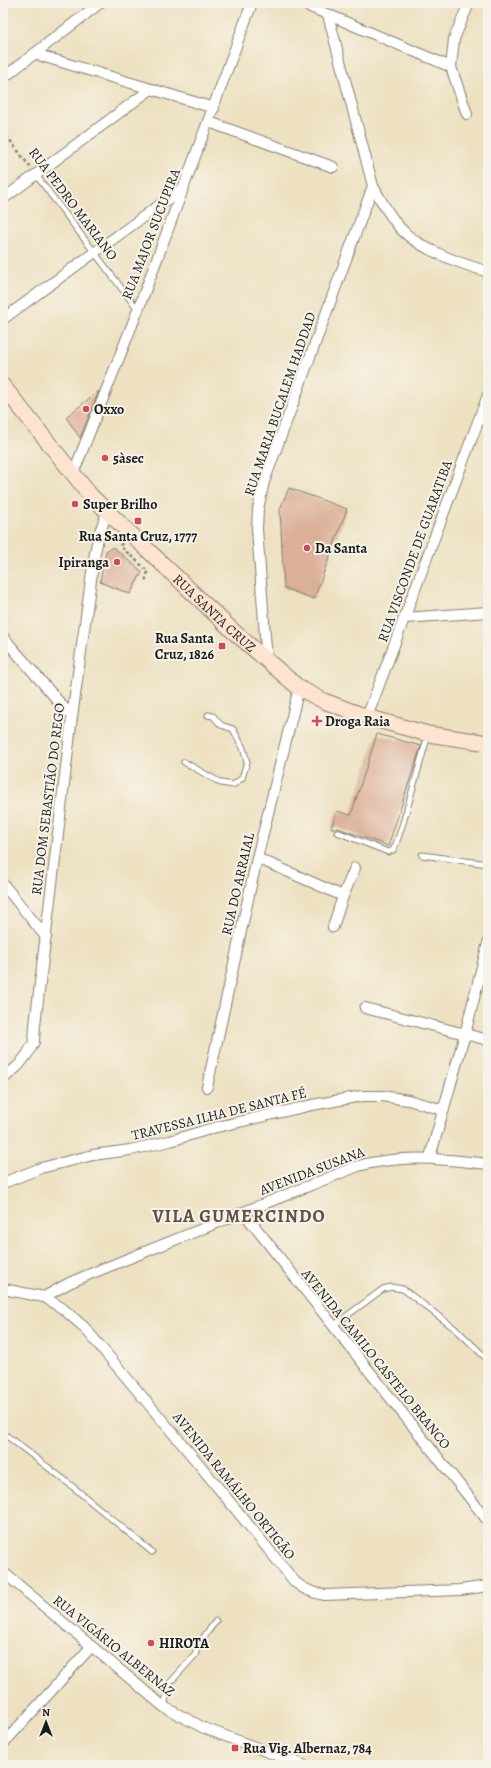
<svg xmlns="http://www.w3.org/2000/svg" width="491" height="1768" font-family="Alegreya,serif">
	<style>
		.building { fill: #dbb099 }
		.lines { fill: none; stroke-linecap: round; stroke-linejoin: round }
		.service-casing { stroke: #847e6e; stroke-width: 7 }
		.minor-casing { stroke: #847e6e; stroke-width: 12 }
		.secondary-casing { stroke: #847e6e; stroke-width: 17 }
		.path { stroke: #847e6e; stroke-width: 2.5; stroke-dasharray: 3 3; stroke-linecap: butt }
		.service { stroke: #fff; stroke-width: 5 }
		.minor { stroke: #fff; stroke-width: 10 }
		.secondary { stroke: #fde4d0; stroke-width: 15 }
		.poi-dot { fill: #d1495b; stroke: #f7f3e8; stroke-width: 1.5 }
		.labels { text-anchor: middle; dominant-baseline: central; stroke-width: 4; stroke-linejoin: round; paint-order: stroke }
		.street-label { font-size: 14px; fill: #1c1c1c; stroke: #f7f3e8 }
		.poi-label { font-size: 14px; font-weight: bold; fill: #1c1c1c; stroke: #f7f3e8; text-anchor: start }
		.district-label { font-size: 18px; font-weight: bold; letter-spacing: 1px; fill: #5f5048; stroke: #f7f3e8 }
	</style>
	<rect width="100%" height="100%" fill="#f7f3e8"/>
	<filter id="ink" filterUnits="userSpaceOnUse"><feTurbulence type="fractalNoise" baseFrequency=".025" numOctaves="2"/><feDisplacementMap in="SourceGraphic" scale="8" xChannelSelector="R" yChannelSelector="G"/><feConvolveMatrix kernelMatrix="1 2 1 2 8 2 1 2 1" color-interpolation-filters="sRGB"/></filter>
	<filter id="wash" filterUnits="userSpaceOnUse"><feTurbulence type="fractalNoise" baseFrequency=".012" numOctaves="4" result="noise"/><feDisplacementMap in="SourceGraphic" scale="16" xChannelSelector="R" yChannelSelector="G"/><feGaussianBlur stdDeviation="0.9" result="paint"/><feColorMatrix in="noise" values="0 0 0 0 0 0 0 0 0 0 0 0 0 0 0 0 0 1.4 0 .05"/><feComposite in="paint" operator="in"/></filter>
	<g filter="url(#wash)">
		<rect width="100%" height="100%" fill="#ede1c1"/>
		<g id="blocks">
			<g class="building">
				<path d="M99,391L80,438L66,417Z"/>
				<path d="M289,488L347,509L314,599L284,588L280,509Z"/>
				<path d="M113,547L142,572L130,594L100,582L106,551Z"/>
				<path d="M377,734L421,746L388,846L338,828H331L337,811L351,815Z"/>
			</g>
		</g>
	</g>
	<g filter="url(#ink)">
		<use href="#blocks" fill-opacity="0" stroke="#847e6e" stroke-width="1"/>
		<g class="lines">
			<g class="service-casing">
				<g id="service">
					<path d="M36,175L138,310"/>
					<path d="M184,762L221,783L233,785L242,778L247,762L243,748L233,729L221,725L213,716L208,715"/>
					<path d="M337,832L388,852L393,850L396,844L403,823L428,735"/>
					<path d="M422,855L488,864"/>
					<path d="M333,1326L383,1289L391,1287L403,1289L458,1331L488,1360"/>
					<path d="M3,1433L62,1478L152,1552"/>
					<path d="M164,1707L169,1684L195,1655L199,1643L216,1621"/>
				</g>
			</g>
			<g class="minor-casing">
				<g id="minor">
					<path d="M301,3L451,67"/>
					<path d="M328,15L373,186C381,201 389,215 400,228C420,250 460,263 488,272"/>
					<path d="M35,54L214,108"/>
					<path d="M3,78L100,3"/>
					<path d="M467,114L451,67L454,39L469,3"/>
					<path d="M209,122L333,167"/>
					<path d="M3,199L151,89"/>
					<path d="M3,319L183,188"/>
					<path d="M73,474L138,310L252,3"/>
					<path d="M405,618L488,612"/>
					<path d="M3,637L72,717"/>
					<path d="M267,662L257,529L258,509L264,482L373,186"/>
					<path d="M367,717L488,395"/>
					<path d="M257,858L343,896"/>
					<path d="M3,884L46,937"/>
					<path d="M333,927L343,896L355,868"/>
					<path d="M365,1008L488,1040"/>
					<path d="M3,1079L19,1065L28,1053L34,1042L35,1025L72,717L94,558L99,534L107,513"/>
					<path d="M207,1087L257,858L299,688"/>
					<path d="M430,1157L465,1034L488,943"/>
					<path d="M3,1183L41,1168L93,1155L130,1150L170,1141L213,1128L312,1105L362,1096H382L408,1100L444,1110"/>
					<path d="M244,1213L488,1521"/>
					<path d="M3,1289L44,1297L62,1308L84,1327L198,1463L295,1582C304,1590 313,1593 325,1595L460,1590L488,1586"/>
					<path d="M44,1297L69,1283L95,1272L358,1166C405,1154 441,1159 488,1164"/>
					<path d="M3,1572L164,1707L204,1728L303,1765"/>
					<path d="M3,1744L91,1647"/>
				</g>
			</g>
			<g class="secondary-casing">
				<g id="secondary">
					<path id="s1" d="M3,386L91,496L233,631L299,688L324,701L367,717L428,734L488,743"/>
				</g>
			</g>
			<g class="path">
				<path d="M3,131L30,167"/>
				<path d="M122,543L120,546L148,571L145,583"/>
			</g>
			<use href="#service" class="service"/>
			<use href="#minor" class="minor"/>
			<use href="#secondary" class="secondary"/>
		</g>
	</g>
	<g class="poi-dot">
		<circle cx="86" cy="409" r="4"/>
		<circle cx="105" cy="458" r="4"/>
		<circle cx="75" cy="504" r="4"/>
		<rect x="134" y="517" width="8" height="8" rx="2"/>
		<circle cx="307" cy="548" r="4"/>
		<circle cx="117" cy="562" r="4"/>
		<rect x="218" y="642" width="8" height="8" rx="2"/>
		<path d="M315 715h4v4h4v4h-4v4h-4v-4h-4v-4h4z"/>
		<circle cx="151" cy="1643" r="4"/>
		<rect x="231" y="1744" width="8" height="8" rx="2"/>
	</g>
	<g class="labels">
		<g class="street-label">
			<text transform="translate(73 204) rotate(53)">RUA PEDRO MARIANO</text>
			<text transform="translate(151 234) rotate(-69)">RUA MAJOR SUCUPIRA</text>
			<text transform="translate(280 404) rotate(-71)">RUA MARIA BUCALEM HADDAD</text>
			<text transform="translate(415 551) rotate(-70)">RUA VISCONDE DE GUARATIBA</text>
			<text stroke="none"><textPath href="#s1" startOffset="311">RUA SANTA CRUZ</textPath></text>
			<text transform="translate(48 799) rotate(-83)">RUA DOM SEBASTIÃO DO REGO</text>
			<text transform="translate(238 884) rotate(-77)">RUA DO ARRAIAL</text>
			<text transform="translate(219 1114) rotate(-14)">TRAVESSA ILHA DE SANTA FÉ</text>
			<text transform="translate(312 1171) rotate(-21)">AVENIDA SUSANA</text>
			<text transform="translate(376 1359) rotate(51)">AVENIDA CAMILO CASTELO BRANCO</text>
			<text transform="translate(234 1486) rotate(51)">AVENIDA RAMÁLHO ORTIGÃO</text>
			<text transform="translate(114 1646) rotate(39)">RUA VIGÁRIO ALBERNAZ</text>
		</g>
		<g class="poi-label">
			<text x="94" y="409">Oxxo</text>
			<text x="113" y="458">5àsec</text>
			<text x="83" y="504">Super Brilho</text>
			<text x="138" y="536" text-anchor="middle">Rua Santa Cruz, 1777</text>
			<text x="315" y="548">Da Santa</text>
			<text x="109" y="562" text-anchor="end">Ipiranga</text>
			<text x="214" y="638" text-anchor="end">Rua Santa<tspan x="214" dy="16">Cruz, 1826</tspan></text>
			<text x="325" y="721">Droga Raia</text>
			<text x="159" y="1643">HIROTA</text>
			<text x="243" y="1748">Rua Vig. Albernaz, 784</text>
		</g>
		<g class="district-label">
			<text x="239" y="1216">VILA GUMERCINDO</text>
		</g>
	</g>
	<rect width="491" height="1768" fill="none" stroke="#f7f3e8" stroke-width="16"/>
	<g transform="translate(46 1722)" stroke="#f7f3e8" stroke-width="3" paint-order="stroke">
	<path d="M0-3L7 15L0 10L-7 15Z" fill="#1c1c1c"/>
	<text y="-6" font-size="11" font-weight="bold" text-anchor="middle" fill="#1c1c1c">N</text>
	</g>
</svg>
